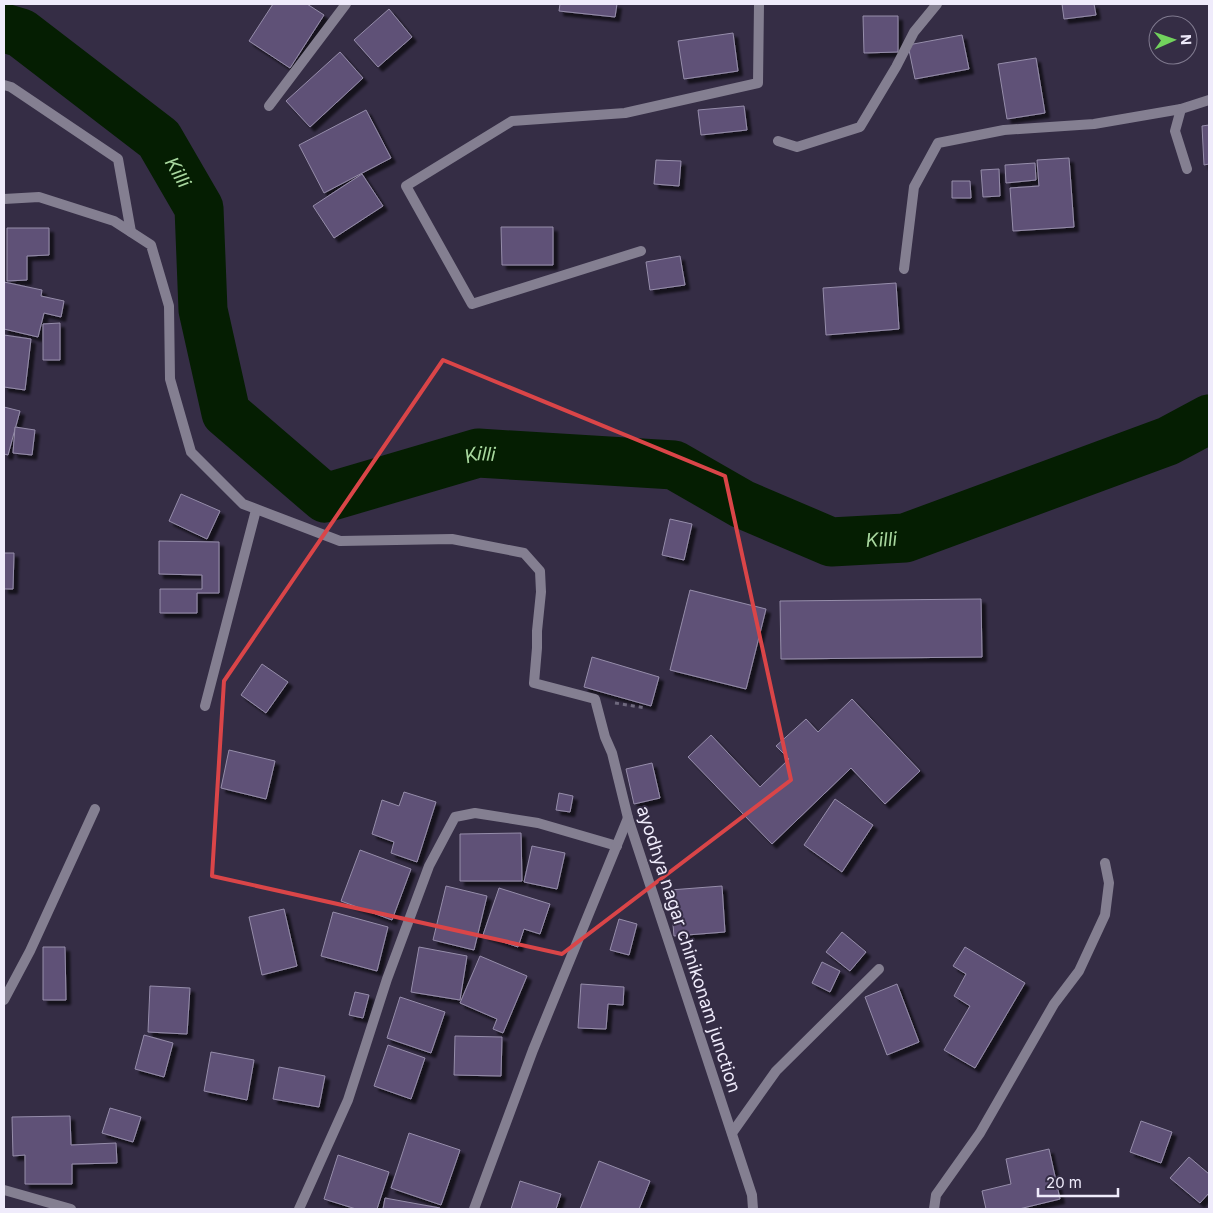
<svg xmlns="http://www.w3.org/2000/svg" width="1213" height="1213" font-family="Inter,sans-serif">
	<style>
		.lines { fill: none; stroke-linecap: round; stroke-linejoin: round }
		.river { stroke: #051e02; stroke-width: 49 }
		.building { fill: #5e5177; stroke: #968daa; filter: url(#shadow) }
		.path { stroke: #6f697e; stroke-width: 3; stroke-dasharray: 4 4; stroke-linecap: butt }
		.service { stroke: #847f91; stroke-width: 10 }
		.minor { stroke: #847f91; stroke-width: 10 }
		.marked { fill: none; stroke: #da4548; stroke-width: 4; stroke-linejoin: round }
		.labels { text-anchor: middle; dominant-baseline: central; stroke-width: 4; stroke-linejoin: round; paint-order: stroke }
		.street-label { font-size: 18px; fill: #efebfb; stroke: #352d45 }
		.water-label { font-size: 19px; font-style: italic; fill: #a8d79e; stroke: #352d45 }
	</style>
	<defs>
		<filter id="shadow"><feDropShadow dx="4.5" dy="4.5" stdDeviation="1" flood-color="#0009"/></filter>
	</defs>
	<rect width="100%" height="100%" fill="#352d45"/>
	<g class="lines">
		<path class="river" id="s1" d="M4,28L21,33L159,139L199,208L203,310L226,413L325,498L478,453L674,465L742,504L831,542L905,538L1168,441L1209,419"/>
	</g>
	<g class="building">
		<path d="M273,4H307L324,15L290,68L249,41Z"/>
		<path d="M560,4H617L615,17L559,11Z"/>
		<path d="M1062,4H1094L1096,15L1064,19Z"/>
		<path d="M389,9L412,37L378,67L354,40Z"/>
		<path d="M863,16H898V52L864,53Z"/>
		<path d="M733,33L738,71L684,79L678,41Z"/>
		<path d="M962,35L969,69L915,79L908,45Z"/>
		<path d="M340,52L363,78L310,127L286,101Z"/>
		<path d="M1036,58L1045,113L1007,119L998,64Z"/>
		<path d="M744,106L747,130L701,135L698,110Z"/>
		<path d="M366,110L391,158L324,193L299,145Z"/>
		<path d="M1209,125V164L1204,165L1202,126Z"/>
		<path d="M1069,158L1074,227L1013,231L1010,188L1039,186L1037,160Z"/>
		<path d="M656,160L681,161L679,186L654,184Z"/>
		<path d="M1035,163L1036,180L1006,183L1005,165Z"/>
		<path d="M999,169L1000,196L983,197L981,170Z"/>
		<path d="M362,174L383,206L334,238L313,206Z"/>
		<path d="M952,181H970L971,198H952Z"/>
		<path d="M501,227H553V265H502Z"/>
		<path d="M7,228H49V255L27,256V280L7,281Z"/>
		<path d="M680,256L685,285L650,290L646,262Z"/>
		<path d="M4,282L42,290L41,296L64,301L61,317L44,313L38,337L4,329Z"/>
		<path d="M896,283L899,329L826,335L823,288Z"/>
		<path d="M60,323V360H43V324Z"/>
		<path d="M4,335L31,339L25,390L4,387Z"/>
		<path d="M4,407L20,411L8,455L4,454Z"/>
		<path d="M15,427L35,430L32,455L13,453Z"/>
		<path d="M181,494L220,511L207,539L169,521Z"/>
		<path d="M670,519L692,524L684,560L662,555Z"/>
		<path d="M159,541L219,542V593H197V613H160V589H202V575L159,574Z"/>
		<path d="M4,553H14L13,589H4Z"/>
		<path d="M690,590L766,609L746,689L670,670Z"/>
		<path d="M981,599L982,657L781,659L780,601Z"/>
		<path d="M592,657L659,677L651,706L584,687Z"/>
		<path d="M262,664L288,682L266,713L241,695Z"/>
		<path d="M852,699L920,771L885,804L851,768L772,844L688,757L711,735L760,787L789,759L776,746L806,719L818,732Z"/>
		<path d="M229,750L275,761L266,799L221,788Z"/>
		<path d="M652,763L660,798L634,804L626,769Z"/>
		<path d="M404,792L436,802L417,862L391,853L394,842L372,834L382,800L399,806Z"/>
		<path d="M559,793L573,796L570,812L556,810Z"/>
		<path d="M835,799L873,825L842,872L804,845Z"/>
		<path d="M521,833L522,881H460V834Z"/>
		<path d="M532,846L565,853L557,889L524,882Z"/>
		<path d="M360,850L411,869L392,920L341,901Z"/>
		<path d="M446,886L487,896L474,950L433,940Z"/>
		<path d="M722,886L725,932L674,936L670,890Z"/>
		<path d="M499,888L550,904L540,934L524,929L518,947L483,935Z"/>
		<path d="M284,909L297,966L262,975L249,917Z"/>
		<path d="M333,912L388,927L377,971L321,956Z"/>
		<path d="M619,919L637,924L629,955L610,950Z"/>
		<path d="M842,932L866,952L850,971L826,952Z"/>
		<path d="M43,947H65L66,1000H43Z"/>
		<path d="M419,947L467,956L460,1000L411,992Z"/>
		<path d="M965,947L1025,983L975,1068L944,1050L970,1006L954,996L966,974L953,966Z"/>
		<path d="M480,956L527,976L503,1033L493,1029L497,1019L460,1003Z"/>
		<path d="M822,962L840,971L830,992L812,983Z"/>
		<path d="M581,984L624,987L623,1005L608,1004L606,1029L578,1028Z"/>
		<path d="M897,984L919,1042L887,1055L865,997Z"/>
		<path d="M150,986L190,988L187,1034L148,1032Z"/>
		<path d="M355,992L369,995L363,1018L349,1015Z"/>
		<path d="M400,997L445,1012L431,1053L387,1038Z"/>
		<path d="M144,1035L173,1043L164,1077L135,1069Z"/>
		<path d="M455,1036L502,1037L501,1076L454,1075Z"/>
		<path d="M388,1045L425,1058L411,1099L374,1086Z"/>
		<path d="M211,1052L254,1060L247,1100L204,1091Z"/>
		<path d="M279,1067L325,1076L319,1107L273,1099Z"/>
		<path d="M110,1108L141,1117L133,1142L102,1133Z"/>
		<path d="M70,1116L71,1145L116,1143L117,1163L72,1164V1184H25V1155L13,1156L12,1117Z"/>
		<path d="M1141,1121L1172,1132L1161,1163L1130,1152Z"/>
		<path d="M409,1133L460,1150L441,1205L391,1188Z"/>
		<path d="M1049,1149L1060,1199L1019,1209H986L982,1191L1011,1184L1006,1159Z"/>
		<path d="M338,1155L389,1172L377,1209H356L324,1199Z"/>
		<path d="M1189,1157L1209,1174V1193L1200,1203L1170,1178Z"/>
		<path d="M599,1161L650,1181L639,1209H580Z"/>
		<path d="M520,1181L561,1194L556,1209H511Z"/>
		<path d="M385,1198L440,1208V1209H383Z"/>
	</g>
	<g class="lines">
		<path class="path" d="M615,703L646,708"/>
		<path class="service" d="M269,106L346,4"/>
		<g class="minor">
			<path d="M4,85L11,87L118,159L131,232"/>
			<path d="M778,141L797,147L860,127L896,67L914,32L937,4"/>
			<path d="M1187,169L1175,131L1181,109L1209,100"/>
			<path d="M4,199L39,197L114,221L151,245L169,306L170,379L191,452L243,504L340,541L452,539L524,553L540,571L541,592L537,631V648L534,683L595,699L605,737L612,753L628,818L752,1195L753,1209"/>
			<path d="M641,251L472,304L406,186L512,121L625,113L758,83L759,4"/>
			<path d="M904,269L914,187L938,143L1004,130L1094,124L1181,109"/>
			<path d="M205,706L256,510"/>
			<path d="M4,1000L30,951L95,809"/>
			<path d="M732,1133L776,1071L879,969"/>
			<path d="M4,1190L71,1209"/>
			<path d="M299,1209L348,1100L387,979L429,866L455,817L475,813L538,823L617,846"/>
			<path d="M474,1209L533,1050L628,818"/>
			<path d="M934,1209L936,1195L980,1133L1054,1004L1079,971L1105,915L1109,883L1105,863"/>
		</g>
	</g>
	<path class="marked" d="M443,360L725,476L791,780L562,954L212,876L224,681Z"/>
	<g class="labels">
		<g class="street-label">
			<text transform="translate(689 949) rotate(72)">ayodhya nagar chinikonam junction</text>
		</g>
		<g class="water-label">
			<text stroke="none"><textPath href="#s1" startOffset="230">Killi</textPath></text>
			<text stroke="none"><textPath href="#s1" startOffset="771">Killi</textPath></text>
			<text stroke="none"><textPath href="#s1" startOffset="1191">Killi</textPath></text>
		</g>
	</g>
	<rect width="1213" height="1213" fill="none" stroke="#efebfb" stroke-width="10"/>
	<g transform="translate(1173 40) rotate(88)"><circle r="24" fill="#352d45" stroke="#7f798e"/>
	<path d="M0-4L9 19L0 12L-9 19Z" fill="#72d25d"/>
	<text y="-8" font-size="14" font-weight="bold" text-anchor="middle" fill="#efebfb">N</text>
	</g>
	<path d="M1038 1188v8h80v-8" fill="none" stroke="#efebfb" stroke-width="2.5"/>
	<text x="1046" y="1188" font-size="15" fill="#efebfb" stroke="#352d45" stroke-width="4" paint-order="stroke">20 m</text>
</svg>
